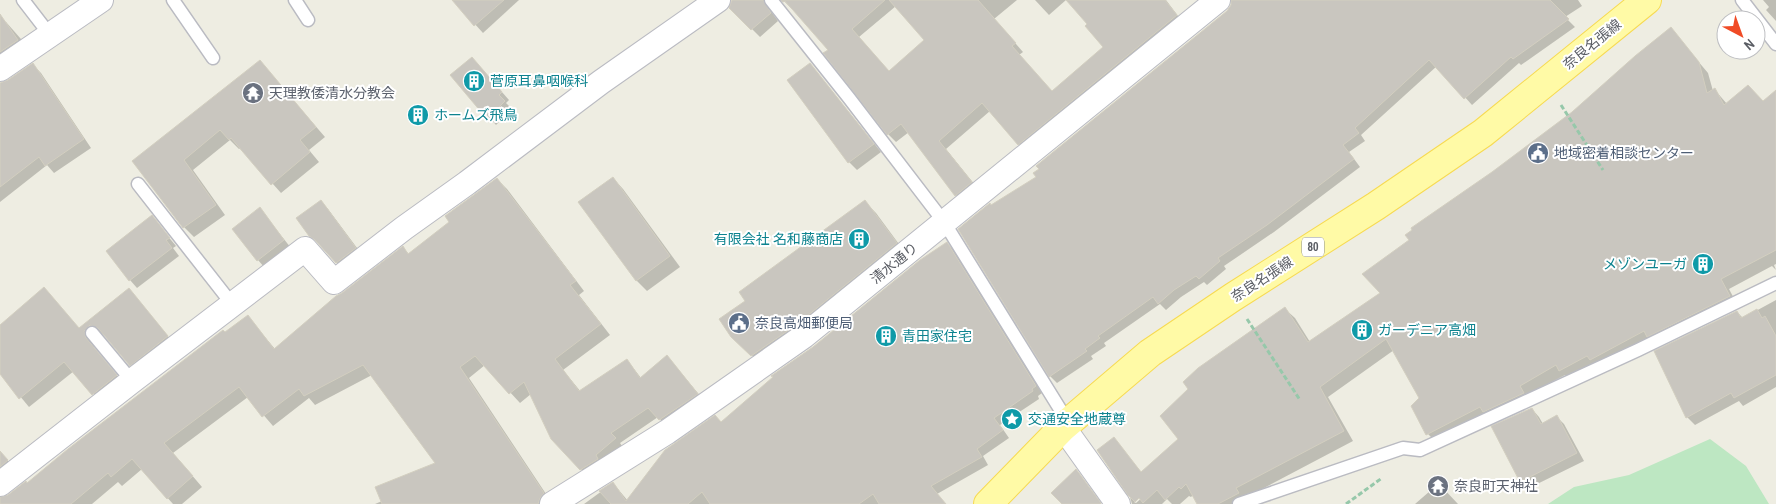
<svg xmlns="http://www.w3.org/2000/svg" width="1776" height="504" font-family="'Archivo Narrow','Noto Sans JP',sans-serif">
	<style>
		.green { fill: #bde7c2 }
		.shadow { fill: #0003; fill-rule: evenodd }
		.building { fill: #c9c6bf; stroke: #d3cfc0 }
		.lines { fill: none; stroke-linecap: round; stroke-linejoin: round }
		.service-casing { stroke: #babbc2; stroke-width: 15 }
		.minor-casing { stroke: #babbc2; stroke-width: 26 }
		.primary-casing { stroke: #f7da52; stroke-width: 30 }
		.path { stroke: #96c8aa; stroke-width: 3; stroke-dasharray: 5 2.5; stroke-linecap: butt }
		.service { stroke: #fff; stroke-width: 12 }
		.minor { stroke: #fff; stroke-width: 24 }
		.primary { stroke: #fffaa6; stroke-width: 28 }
		.labels { text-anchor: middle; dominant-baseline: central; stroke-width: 4; stroke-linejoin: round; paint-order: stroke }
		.shield { fill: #fff; stroke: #8c8e92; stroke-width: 1 }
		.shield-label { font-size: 12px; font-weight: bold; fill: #5a5d64 }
		.street-label { font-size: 14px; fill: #5a5d64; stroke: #fff }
		.culture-label { font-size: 14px; fill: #0d838f; stroke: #fff; text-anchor: start }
		.worship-label { font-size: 14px; fill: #5b616d; stroke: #fff; text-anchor: start }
		.service-label { font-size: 14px; fill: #4e5e75; stroke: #fff; text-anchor: start }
	</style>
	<rect width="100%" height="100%" fill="#eeede2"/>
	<path class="green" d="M1710,439L1746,466L1769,504H1548L1574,487L1629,475Z"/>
	<g class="shadow">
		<path d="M453,0H519L483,33Z"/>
		<path d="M732,0H780L773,1L770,10L778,21L760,37L730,7Z"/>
		<path d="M783,0H1017L994,19L1023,52L1019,55L1052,93L1105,47L1089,24L1068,0H1166L1184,24L1026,152L990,111L946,149L979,190L963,203L956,195L909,132L896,142L888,134L829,50L793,8L792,9ZM896,6L926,40L889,72L859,37Z"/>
		<path d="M1035,0H1066L1049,15Z"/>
		<path d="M1233,0H1578L1582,6L1565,17L1575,27L1521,65L1519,63L1472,105L1437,66L1361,135L1365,141L1349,152L1360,167L1274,232L1224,266L1226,269L1207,285L1204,282L1181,297L1166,310L1160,304L1104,343L1106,346L1091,356L1093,359L1057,383L1050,376L991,206L1037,177L1228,11L1232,5Z"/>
		<path d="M1763,0H1776V21L1766,10L1769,7Z"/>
		<path d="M6,22L28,47L0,67V27Z"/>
		<path d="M1671,29L1708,73L1713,91L1715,90L1727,104L1763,103L1776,92V264L1774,265L1776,270L1772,266L1729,289L1738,306L1570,379L1565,375L1437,443L1428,434L1421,399L1394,350L1328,397L1353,441L1245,498L1244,504H1199L1193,495L1191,497L1189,496L1180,504H1172L1167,499L1162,504H1132L1113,439L1142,473L1180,439L1285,309L1295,318L1310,342L1381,293L1411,240L1493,173L1572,113ZM1143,493L1145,495L1136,503L1134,502Z"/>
		<path d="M260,62L325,137L309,150L319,162L281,193L241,148L239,149L230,140L193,170L225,215L194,237L184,227L134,161Z"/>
		<path d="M810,64L881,152L857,170L849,162L788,81Z"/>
		<path d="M33,65L41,73L91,148L54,173L47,165L0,202V84L8,81Z"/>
		<path d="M480,67L509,100L506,103L512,109L496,125L452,75Z"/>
		<path d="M613,178L623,189L680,267L647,291L636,280Z"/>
		<path d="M497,179L507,189L584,291L579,295L610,335L563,370L581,392L627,360L641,378L667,356L707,404L670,429L658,417L620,443L624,449L591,479L581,469L531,394L520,403L485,365L469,378L550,500L545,504H375L382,501L437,464L372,375L315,405L309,398L273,426L248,397L173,453L202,487L182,504H173L142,469L122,486L118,482L92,504H0V499H3L27,484L248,317L275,349L403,248L409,254L451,222Z"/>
		<path d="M321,201L328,209L363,256L344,270L322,246L310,235Z"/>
		<path d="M865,202L876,213L907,255L764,367L732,336L747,301Z"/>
		<path d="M260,209L291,248L265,268L258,260Z"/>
		<path d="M152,217L176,246L173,248L179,256L137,288L130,280Z"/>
		<path d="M947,243L954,250L1042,393L1038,396L1039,399L1000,425L1009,438L983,456L988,465L937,494L945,504H584L613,483L628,501L813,348Z"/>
		<path d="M129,289L176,346L139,373L104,334L96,335L93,340L94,348L125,385L102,403L74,371L29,407L0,372V325L80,329Z"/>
		<path d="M1776,300V387L1743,406L1739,401L1695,425L1687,417L1737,312L1743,318Z"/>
		<path d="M1532,409L1539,417L1543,424L1557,417L1564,424L1584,461L1529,488L1521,481Z"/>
		<path d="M0,452L17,471L0,485Z"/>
		<path d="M1436,480L1443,488L1458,504H1415L1430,491L1437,497L1430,485Z"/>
	</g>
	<g class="building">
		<path d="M452,0H504L474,26Z"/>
		<path d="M732,0H763L771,13L751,30L729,8Z"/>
		<path d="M781,0H885L852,29L889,71L924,40L889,0H978L1016,43L1012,46L1052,91L1103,47L1085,26L1087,24L1066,0H1165L1177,15L1018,145L982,103L939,141L972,182L955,196L901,124L887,135L823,53L828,50L785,1L783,2Z"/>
		<path d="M1231,0H1550L1569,19L1513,59L1511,57L1464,99L1429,60L1355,128L1359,133L1343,145L1354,159L1267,225L1218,258L1220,261L1199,279L1196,276L1174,290L1158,304L1153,297L1098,336L1100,338L1085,349L1087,351L1049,377L958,229L990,203L991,205L1036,177L1033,173L1039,169L1036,166L1227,11L1231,5Z"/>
		<path d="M0,14L18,40L0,52Z"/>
		<path d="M1671,27L1699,62L1707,93L1715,88L1724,105L1748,85L1763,101L1776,90V250L1721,279L1730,296L1647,337L1644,331L1590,360L1587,356L1559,371L1556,365L1520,386L1524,393L1483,412L1480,407L1426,435L1411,406L1419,398L1386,339L1320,387L1344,431L1236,488L1239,493L1218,504H1197L1186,484L1181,489L1179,487L1165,500L1157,490L1143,503L1139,498L1135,502L1127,494L1097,450L1114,437L1141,472L1178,439L1160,416L1188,389L1183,382L1198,368L1285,307L1308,342L1380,293L1362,274L1409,240L1405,235L1412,230L1411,228L1492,172L1572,112L1635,56Z"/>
		<path d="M472,57L502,92L499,95L505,101L487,119L450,75Z"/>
		<path d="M260,60L316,127L300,140L310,152L271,185L231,138L229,140L220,130L184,160L216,205L183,228L132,161Z"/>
		<path d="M33,63L84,139L45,166L39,157L0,187V83L8,80Z"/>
		<path d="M810,63L874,144L848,163L787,80Z"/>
		<path d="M613,177L670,256L636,281L578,202Z"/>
		<path d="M497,178L576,281L570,285L601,324L555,359L579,391L627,359L640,378L667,355L698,394L659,420L648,408L611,433L616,438L596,455L598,459L580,470L551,439L524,382L509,394L475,356L460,367L544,493L540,498L538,504H382L375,487L435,463L363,365L304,396L299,389L262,417L239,387L164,443L193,476L167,499L132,459L111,477L108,473L71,504H0V497L8,495L26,481L27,483L68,449L223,330L225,332L248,315L274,349L336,296L342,293L403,246L408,254L449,222L445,216Z"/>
		<path d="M321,200L356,248L336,263L315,240L309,236L296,218Z"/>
		<path d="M865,200L897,243L796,325L751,356L731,337L719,319L745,301L739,292Z"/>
		<path d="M260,207L284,240L257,261L232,229Z"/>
		<path d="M152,215L170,238L166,240L172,248L129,281L106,251Z"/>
		<path d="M947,242L1036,386L1032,389L1033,391L994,418L1003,430L977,449L982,457L931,486L946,504H879L873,494L859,504H710L702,492L688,504H611L599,491L613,482L626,501L665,450L715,415L721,422L773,377L771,376L813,347L920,260Z"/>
		<path d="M44,287L79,328L129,288L168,336L130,366L98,328L90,325L84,331L86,338L117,375L92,395L64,362L19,399L0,374V325Z"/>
		<path d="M1757,309L1762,318L1765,316L1776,336V375L1734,398L1731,393L1686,418L1654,351L1737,311L1741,318Z"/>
		<path d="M1532,408L1541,424L1557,415L1577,453L1520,482L1491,426Z"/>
		<path d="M0,451L8,460L0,467Z"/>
		<path d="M1076,469L1101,503L1100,504H1062L1051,493Z"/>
	</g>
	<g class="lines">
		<g class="service-casing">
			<g id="service">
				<path d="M23,0L50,35"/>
				<path d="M173,0L213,58"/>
				<path d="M295,0L308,20"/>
				<path d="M771,0L849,98L944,222L1068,422"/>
				<path d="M1742,0L1776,44"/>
				<path d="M138,184L232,304"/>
				<path d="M92,333L132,381"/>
				<path d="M1239,504L1403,448L1420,450L1638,350L1776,283"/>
			</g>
		</g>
		<g class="minor-casing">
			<g id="minor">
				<path d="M0,69L101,0"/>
				<path d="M1063,427L1118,504"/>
				<path d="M0,484L132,381L305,249L334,282L404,228L467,183L601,82L718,0"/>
				<path d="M552,504L667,432L804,336L1218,0"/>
			</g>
		</g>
		<g class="primary-casing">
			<path id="primary" d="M988,504L1063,427L1150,353L1233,297L1376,206L1483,133L1647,0"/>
		</g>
		<g class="path">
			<path d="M1561,105L1603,170"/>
			<path d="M1247,319L1300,400"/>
			<path d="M1346,504L1382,478"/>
		</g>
		<use href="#service" class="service"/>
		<use href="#minor" class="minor"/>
		<use href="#primary" class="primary"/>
	</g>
	<defs>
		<g id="building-disc" transform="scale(1.125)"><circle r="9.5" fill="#0f9aa8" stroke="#fff"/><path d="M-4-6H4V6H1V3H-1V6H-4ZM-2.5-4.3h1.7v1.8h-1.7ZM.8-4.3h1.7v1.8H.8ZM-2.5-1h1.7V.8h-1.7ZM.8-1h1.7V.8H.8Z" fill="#fff"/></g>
		<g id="temple-disc" transform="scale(1.125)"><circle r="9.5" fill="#6b7280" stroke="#fff"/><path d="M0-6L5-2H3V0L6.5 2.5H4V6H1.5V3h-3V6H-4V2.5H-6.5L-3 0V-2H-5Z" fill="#fff"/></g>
		<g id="civic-disc" transform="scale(1.125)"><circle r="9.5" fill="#5c6f8a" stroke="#fff"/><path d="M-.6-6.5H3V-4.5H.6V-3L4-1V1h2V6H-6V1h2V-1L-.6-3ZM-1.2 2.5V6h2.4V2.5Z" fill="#fff"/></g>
		<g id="sight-disc" transform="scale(1.125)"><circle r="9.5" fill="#0f9aa8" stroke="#fff"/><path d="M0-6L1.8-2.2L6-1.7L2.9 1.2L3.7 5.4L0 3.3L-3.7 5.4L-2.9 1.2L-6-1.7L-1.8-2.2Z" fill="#fff"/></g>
	</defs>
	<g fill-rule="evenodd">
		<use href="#building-disc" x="474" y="81"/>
		<use href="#temple-disc" x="253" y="93"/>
		<use href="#building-disc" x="418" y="115"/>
		<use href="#civic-disc" x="1538" y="153"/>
		<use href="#building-disc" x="859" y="239"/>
		<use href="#building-disc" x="1703" y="264"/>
		<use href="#civic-disc" x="739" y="323"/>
		<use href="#building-disc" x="1362" y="330"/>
		<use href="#building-disc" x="886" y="336"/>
		<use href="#sight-disc" x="1012" y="419"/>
		<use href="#temple-disc" x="1438" y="486"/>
	</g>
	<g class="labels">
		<rect class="shield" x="1302" y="237.5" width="22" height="19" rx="4"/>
		<g class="shield-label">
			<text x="1313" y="247">80</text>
		</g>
		<g class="street-label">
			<text transform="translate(1592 44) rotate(-39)">奈良名張線</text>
			<text transform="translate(894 263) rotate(-39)">清水通り</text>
			<text transform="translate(1262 279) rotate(-33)">奈良名張線</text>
		</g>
		<g class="culture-label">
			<text x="490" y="81">菅原耳鼻咽喉科</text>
			<text x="434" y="115">ホームズ飛鳥</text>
			<text x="843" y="239" text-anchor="end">有限会社 名和藤商店</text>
			<text x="1687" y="264" text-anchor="end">メゾンユーガ</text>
			<text x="1378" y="330">ガーデニア高畑</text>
			<text x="902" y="336">青田家住宅</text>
			<text x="1028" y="419">交通安全地蔵尊</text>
		</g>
		<g class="worship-label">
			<text x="269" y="93">天理教倭清水分教会</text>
			<text x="1454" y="486">奈良町天神社</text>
		</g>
		<g class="service-label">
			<text x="1554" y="153">地域密着相談センター</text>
			<text x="755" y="323">奈良高畑郵便局</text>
		</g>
	</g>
	<g transform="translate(1741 35) rotate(139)"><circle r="24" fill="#ffffff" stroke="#bdbec1"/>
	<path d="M0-4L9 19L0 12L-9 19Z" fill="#f04b26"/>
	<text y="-8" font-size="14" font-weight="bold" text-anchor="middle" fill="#5a5d64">N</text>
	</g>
</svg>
